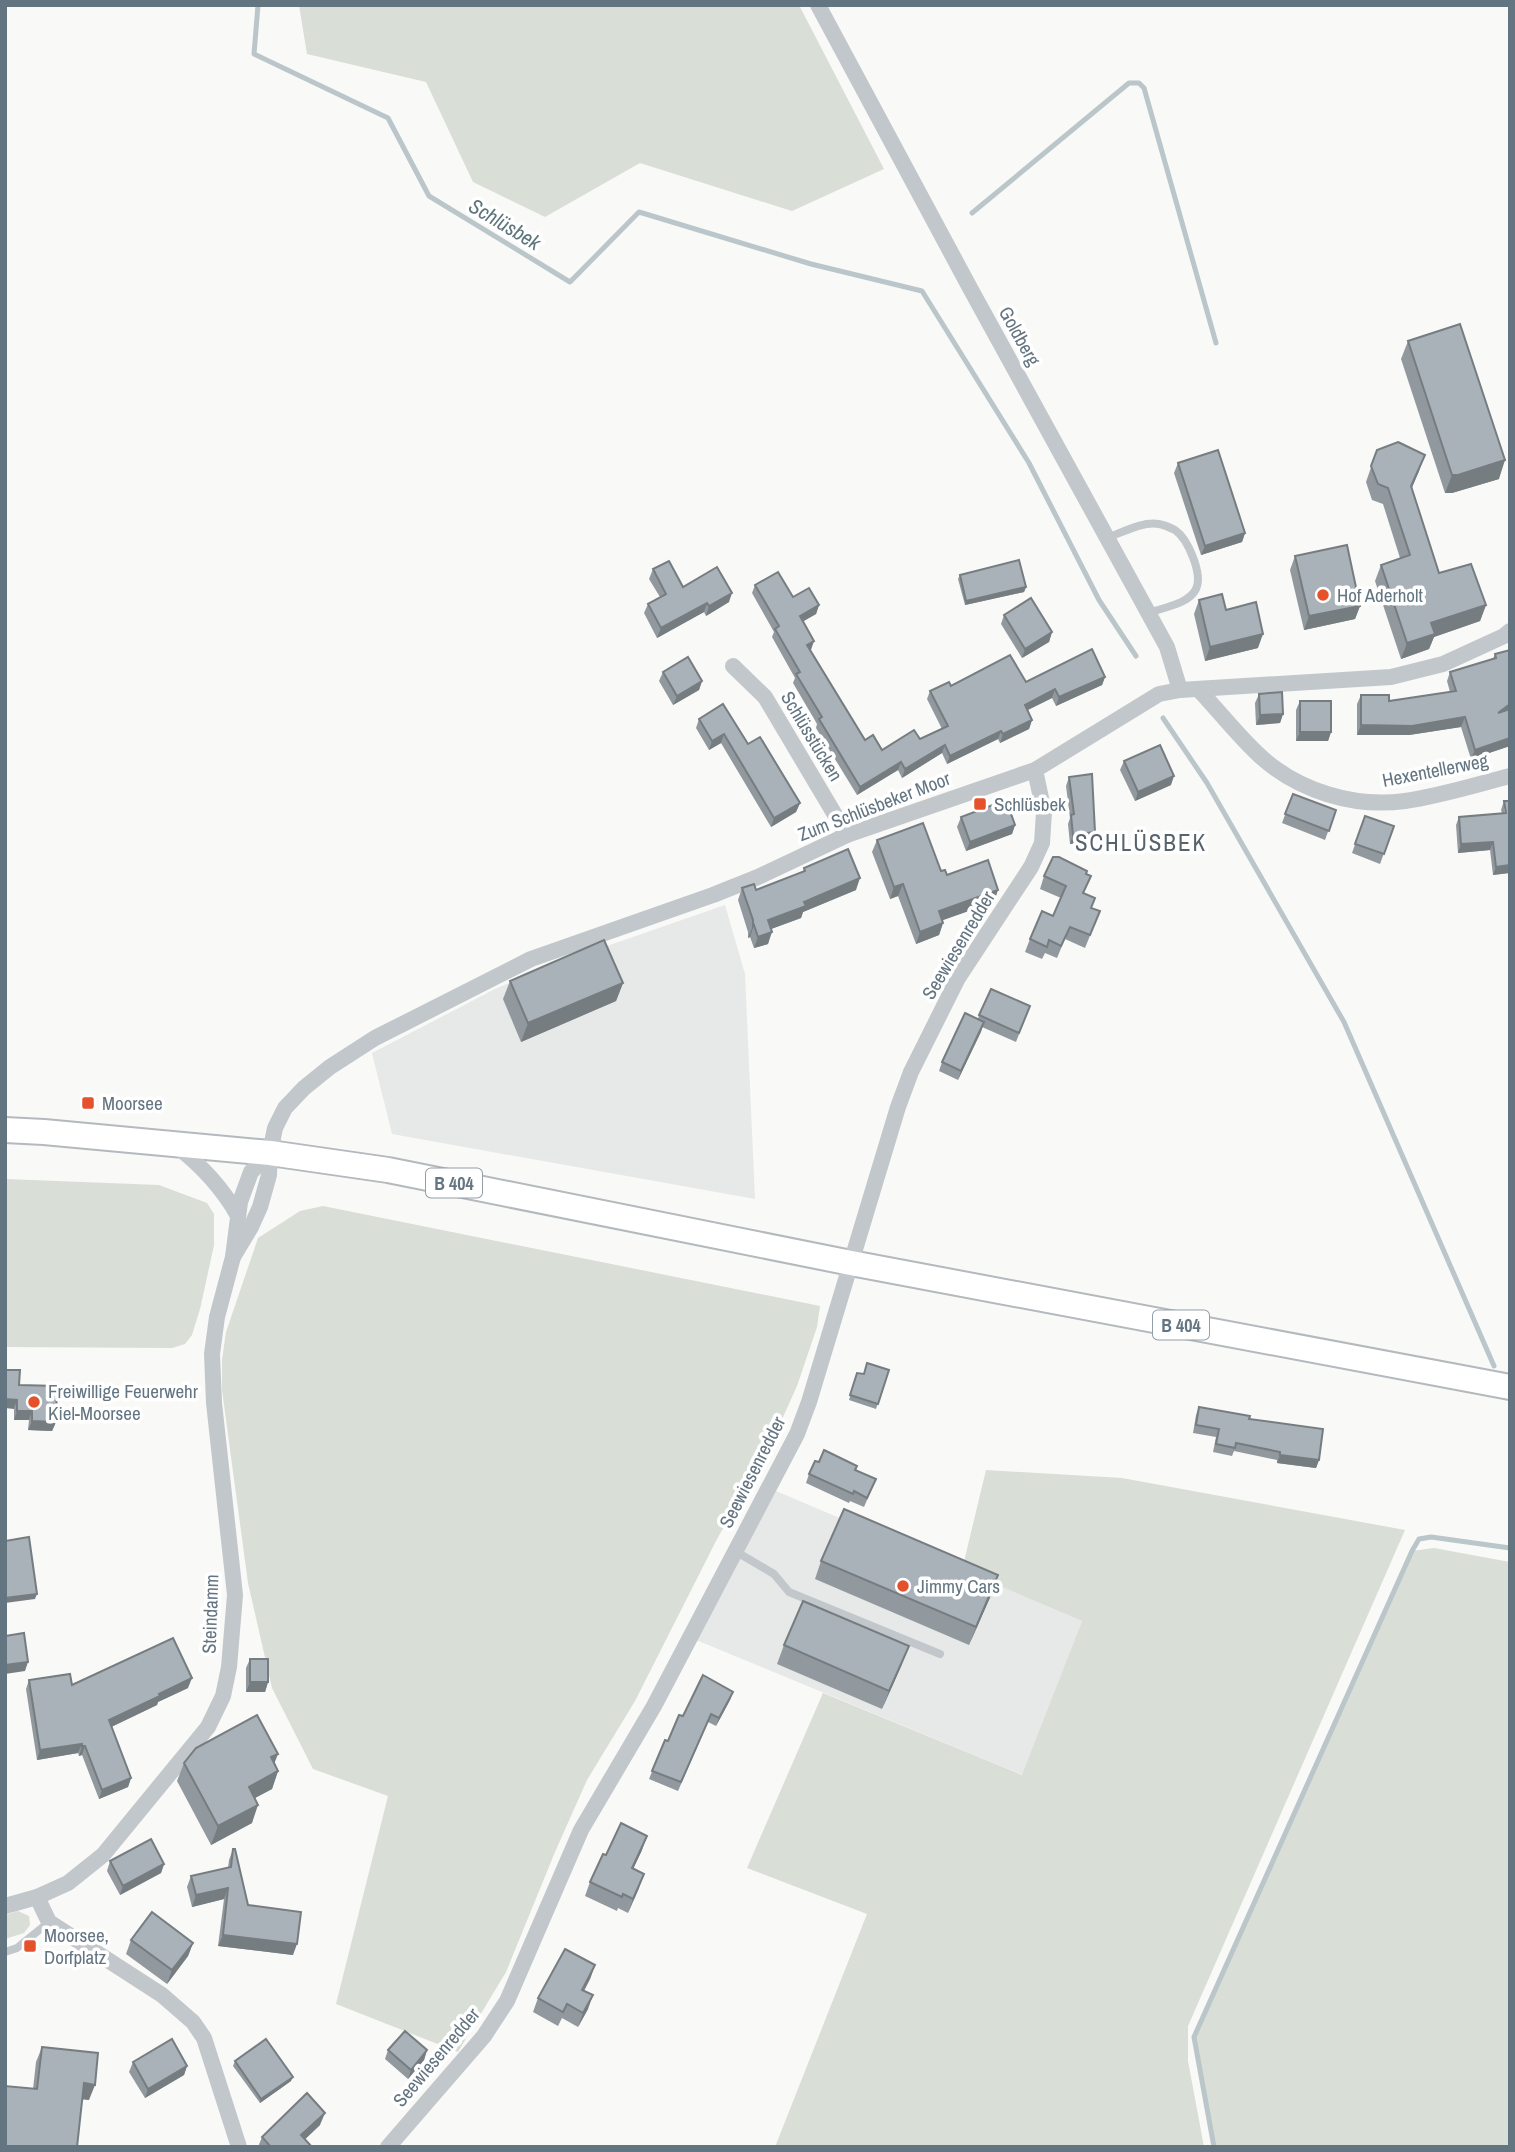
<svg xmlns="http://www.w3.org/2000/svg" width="1515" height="2152" font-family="'Archivo Narrow',sans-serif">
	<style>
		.built { fill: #e7e8e8 }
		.green { fill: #d9ded6 }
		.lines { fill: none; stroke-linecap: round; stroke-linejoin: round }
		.stream { stroke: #bac6ca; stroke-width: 5 }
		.primary-casing { stroke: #b4b9bd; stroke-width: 28 }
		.service { stroke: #c2c7cb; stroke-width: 8 }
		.minor { stroke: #c2c7cb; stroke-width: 16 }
		.primary { stroke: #fff; stroke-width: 24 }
		.wall { fill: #91999e }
		.shaded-wall { fill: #767d81 }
		.building { fill: #a9b2b8; stroke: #767d81; stroke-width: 2 }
		.poi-dot { fill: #e5512a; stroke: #fff; stroke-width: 2.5 }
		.labels { text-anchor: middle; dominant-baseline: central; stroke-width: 7; stroke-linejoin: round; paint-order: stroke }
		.shield { fill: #fff; stroke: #929ea8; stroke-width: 2 }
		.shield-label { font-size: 18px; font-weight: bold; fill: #647582 }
		.street-label { font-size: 19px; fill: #647582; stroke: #fff }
		.poi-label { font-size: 19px; fill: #647582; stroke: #fff; text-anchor: start }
		.water-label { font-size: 21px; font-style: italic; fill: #5e757c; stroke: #fff }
		.quarter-label { font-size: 23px; letter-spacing: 2px; fill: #56636d; stroke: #fff }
	</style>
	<rect width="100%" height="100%" fill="#f9f9f7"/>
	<g class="built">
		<path d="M725,905L745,974L755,1199L392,1134L372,1053L497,988L561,962Z"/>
		<path d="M776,1491L1082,1621L1023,1775L696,1640Z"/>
	</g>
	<g class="green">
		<path d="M299,5H799L884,169L792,211L640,163L545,217L473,182L426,82L307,54Z"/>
		<path d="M5,1179L159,1185L207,1203L214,1214V1245L200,1309L192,1335L185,1344L172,1348L5,1347Z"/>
		<path d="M323,1206L820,1306L817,1327L797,1386L773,1439L716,1541L635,1701L587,1780L555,1852L506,1972L458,2052L336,2004L388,1796L313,1769L272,1688L248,1583L222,1390V1360L226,1332L258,1238L300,1211Z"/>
		<path d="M986,1470L1122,1478L1405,1530L1188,2026V2061L1204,2147H775L867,1914L747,1868L823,1693L1022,1775L1082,1621L962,1570Z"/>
		<path d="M1434,1548L1510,1562V2147H1214L1194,2037L1412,1551Z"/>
		<path d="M18,1911L29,1916L30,1925L24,1933L5,1939V1915Z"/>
	</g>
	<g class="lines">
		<g class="stream">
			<path d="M258,5L254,54L388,118L429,196L570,282L639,212L811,264L922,291L1029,463L1099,600L1136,656"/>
			<path d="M972,213L1129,83H1139L1144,88L1216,343"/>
			<path d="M1163,718L1207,783L1344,1022L1494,1366"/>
			<path d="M1214,2147L1194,2037L1412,1551L1419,1539L1431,1537L1510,1548"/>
		</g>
		<g class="primary-casing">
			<path id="primary" d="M5,1130L44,1132L270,1153L388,1170L851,1263L1510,1387"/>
		</g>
		<g class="service">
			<path d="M1107,538C1123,532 1143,521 1159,524C1164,525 1171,528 1175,530C1188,539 1203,574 1196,589C1189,604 1162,608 1148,613"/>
			<path d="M735,1551L774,1574L789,1592L940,1654"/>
			<path d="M5,1952L17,1948L49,1922"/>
		</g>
		<g class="minor">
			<path d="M818,5L970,288L1167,647L1180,690"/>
			<path d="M733,666L765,697L847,835"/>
			<path d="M1198,689C1219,711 1238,736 1260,756C1298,791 1354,808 1405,801C1440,796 1475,785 1510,776"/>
			<path d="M175,1145C201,1165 221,1186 237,1214"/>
			<path d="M233,1257L251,1227L260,1207L269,1175L270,1153L275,1128L285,1108L304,1088L330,1067L375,1038L531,959L713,895L758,877L847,835L1035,770L1159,694L1180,690L1391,677L1443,664L1504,636L1510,631"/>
			<path d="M37,1897L49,1922L162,1995L193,2022L204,2038L239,2147"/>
			<path d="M5,1906L37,1897L68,1883L103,1855L208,1727L223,1696L229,1667L235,1595L214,1403L212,1354L217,1317L233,1257L240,1202L251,1172L270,1153"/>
			<path d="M388,2147L484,2036L507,2001L581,1830L654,1706L797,1434L809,1402L898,1107L911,1072L958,978L1031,867L1042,843L1044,812L1035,770"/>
		</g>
		<use href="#primary" class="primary"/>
	</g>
	<g class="wall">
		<path d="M1408,341L1499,479L1452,493H1445L1401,359Z"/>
		<path d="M1377,450L1419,471L1412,488L1439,573L1486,605L1480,621L1434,637L1429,649L1401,659L1375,581L1381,565L1400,558L1383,504L1372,500L1366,482Z"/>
		<path d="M1178,463L1245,533L1242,542L1201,555L1174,473Z"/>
		<path d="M1295,556L1360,606L1355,619L1304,630L1290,570Z"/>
		<path d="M653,569L683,587L729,602L706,616L704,612L657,638L644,613L648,604L660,597L649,579Z"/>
		<path d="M960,575L1026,587L1024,592L965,605L958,579Z"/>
		<path d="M755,585L819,605L816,614L803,621L811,650H810L865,740L882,750L920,739L942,729L927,699L930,691L951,686L1105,677L1102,685L1056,706L1052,698L1027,710L1032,720L1029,729L1000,743L998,739L947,764L942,753L902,778L898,770L857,795L816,728L817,724L793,683L795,678L772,637L774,632L752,593Z"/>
		<path d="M1199,600L1226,610L1258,648L1205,661L1194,614Z"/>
		<path d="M1004,615L1052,632L1049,642L1022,658L1001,624Z"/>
		<path d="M1510,650V746L1471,759L1461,727L1409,735H1357V704L1361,695L1389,701L1450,692L1447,681L1450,672L1493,659L1495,654Z"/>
		<path d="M663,672L702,681L699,690L673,705L659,681Z"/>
		<path d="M1259,694L1283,714L1280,723L1256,725L1255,703Z"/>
		<path d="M1300,701L1331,732L1328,741H1296V710Z"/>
		<path d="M699,719L748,744L800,803L796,812L771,827L721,743L709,750L696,728Z"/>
		<path d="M1124,761L1171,785L1135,801L1120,770Z"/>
		<path d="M1069,777L1092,841L1070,844L1068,824L1070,818L1066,786Z"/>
		<path d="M1293,794L1336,810L1325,840L1282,823Z"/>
		<path d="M1504,801L1509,873L1493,875L1490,850L1458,853L1456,825L1459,817L1502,813L1501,810Z"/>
		<path d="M1365,816L1394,826L1380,864L1352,853Z"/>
		<path d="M961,817L1015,825L1012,834L966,851L957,827Z"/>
		<path d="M877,840L941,871L994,902L942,920L943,923L939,935L916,944L898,896L890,899L872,852Z"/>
		<path d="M804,868L856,890L803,912L801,918L771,929L768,944L754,948L750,937L748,938V932L738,900L742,888L756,890L803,872Z"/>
		<path d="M1086,874L1084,893L1092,908L1100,911L1085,948L1065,939L1057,958L1045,953L1042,959L1025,952L1030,939L1053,916L1061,898L1040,889L1044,876Z"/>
		<path d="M510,981L623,983L616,1001L521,1042L503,999Z"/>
		<path d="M1030,1006L1016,1042L982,1027L958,1080L939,1071L942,1062L978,1019L979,1015Z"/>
		<path d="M889,1370L876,1409L849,1400L857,1373L863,1374Z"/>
		<path d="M19,1385L56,1422L52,1431L28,1430L29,1420H14V1409Z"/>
		<path d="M1199,1407L1249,1419L1319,1460L1316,1468L1277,1463V1460L1234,1451L1232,1456L1213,1452L1216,1437L1193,1433L1196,1415Z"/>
		<path d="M819,1462L856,1470L876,1479L864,1507L850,1501L849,1503L806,1483L809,1474Z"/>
		<path d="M821,1561L992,1593L969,1645L815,1579Z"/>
		<path d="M784,1645L902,1664L882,1709L777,1664Z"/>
		<path d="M250,1659L268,1682L265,1692H246V1668Z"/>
		<path d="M29,1680L72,1685L188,1688L158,1702L157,1705L111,1727L131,1778L128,1787L99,1799L82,1755L79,1756L78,1753L37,1760L26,1689Z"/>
		<path d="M733,1692L730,1700L716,1726L708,1722L678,1791L649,1779L665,1740L668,1741L683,1716Z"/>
		<path d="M184,1763H275L278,1771L272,1789L255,1798L252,1823L211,1845L177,1781Z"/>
		<path d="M233,1849L248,1905L293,1955L218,1946L224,1899L192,1907L187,1887L191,1876L228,1868L229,1860Z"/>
		<path d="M642,1850L633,1869L639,1888L628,1913L618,1908L617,1911L585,1896L590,1882L606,1855Z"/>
		<path d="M110,1861L164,1864L161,1873L120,1895L107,1871Z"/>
		<path d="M131,1940L193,1943L188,1956L167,1984L126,1954Z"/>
		<path d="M595,1965L590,1979L584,1991L588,2009L578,2027L562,2018L558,2026L533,2012L538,1998Z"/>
		<path d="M42,2047L89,2100L33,2089L36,2062Z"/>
		<path d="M388,2050H427L424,2060L408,2079L385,2059Z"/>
		<path d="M235,2061L291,2081L260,2103L233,2066Z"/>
		<path d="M133,2062L187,2066L184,2075L145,2098L129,2072Z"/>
		<path d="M320,2125L305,2139L312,2147H258L262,2137Z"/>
	</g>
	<g class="shaded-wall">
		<path d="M1425,455L1419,471L1405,502L1411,486Z"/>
		<path d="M1505,460L1499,479L1452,493H1445L1452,475Z"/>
		<path d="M1245,533L1242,542L1201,555L1205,546Z"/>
		<path d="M1026,587L1024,592L965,605L966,601Z"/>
		<path d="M732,593L729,602L706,616L709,606Z"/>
		<path d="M707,603L704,612L657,638L661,628Z"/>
		<path d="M819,605L816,614L797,625L800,616Z"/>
		<path d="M1486,605L1480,621L1434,637L1429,649L1401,659L1407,643L1431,623Z"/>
		<path d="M1360,606L1355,619L1304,630L1309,616Z"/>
		<path d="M1052,632L1049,642L1022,658L1025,649Z"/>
		<path d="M1263,634L1258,648L1205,661L1210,647Z"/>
		<path d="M814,641L811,650L804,654L807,645Z"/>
		<path d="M1105,677L1102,685L1056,706L1059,697Z"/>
		<path d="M702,681L699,690L673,705L677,696Z"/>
		<path d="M1055,689L1052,698L1022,713L1025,705Z"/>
		<path d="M1510,704V711L1498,713Z"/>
		<path d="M1283,714L1280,723L1256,725L1260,715Z"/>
		<path d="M1465,717L1461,727L1409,735H1357L1361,725Z"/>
		<path d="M1032,720L1029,729L1000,743L1003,734Z"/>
		<path d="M1001,731L998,739L947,764L950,756Z"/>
		<path d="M1300,732H1331L1328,741H1296Z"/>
		<path d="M724,734L721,743L709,750L712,741Z"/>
		<path d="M1510,738V746L1471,759L1475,750Z"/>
		<path d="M945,745L942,753L902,778L905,769Z"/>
		<path d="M901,762L898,770L857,795L860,787Z"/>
		<path d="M1174,776L1171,785L1135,801L1138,792Z"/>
		<path d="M800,803L796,812L771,827L774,818Z"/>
		<path d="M1015,825L1012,834L966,851L970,842Z"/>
		<path d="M1095,832L1092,841L1070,844L1073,835Z"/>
		<path d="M1493,842L1490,850L1458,853L1461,844Z"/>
		<path d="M1510,865L1509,873L1493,875L1496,867Z"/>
		<path d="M860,878L856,890L803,912L801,918L763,932L768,920L804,902Z"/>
		<path d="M903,884L898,896L890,899L894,887Z"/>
		<path d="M998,890L994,902L935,923L939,911Z"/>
		<path d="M943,923L939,935L916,944L920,932Z"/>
		<path d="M754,925L750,937L748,938L753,926Z"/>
		<path d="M772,932L768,944L754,948L758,937Z"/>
		<path d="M623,983L616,1001L521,1042L528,1023Z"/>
		<path d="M984,1022L981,1032L958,1080L961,1071Z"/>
		<path d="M5,1399L17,1400L14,1409L5,1408Z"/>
		<path d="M17,1411H32L29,1420H14Z"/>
		<path d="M32,1421L56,1422L52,1431L28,1430Z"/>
		<path d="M1280,1455L1319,1460L1316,1468L1277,1463Z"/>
		<path d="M998,1575L992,1593L969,1645L976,1627Z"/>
		<path d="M37,1594L35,1599L5,1603V1598Z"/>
		<path d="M909,1646L902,1664L882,1709L889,1691Z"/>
		<path d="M28,1662L25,1671L5,1674V1665Z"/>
		<path d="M192,1678L188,1688L158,1702L157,1705L105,1730L109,1720L159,1694Z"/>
		<path d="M250,1682H268L265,1692H246Z"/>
		<path d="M733,1692L730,1700L716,1726L719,1718Z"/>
		<path d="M82,1744L78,1753L37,1760L40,1750Z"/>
		<path d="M82,1746H85L82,1755L79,1756Z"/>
		<path d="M278,1754L271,1772V1757Z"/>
		<path d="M278,1771L272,1789L242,1805L249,1787Z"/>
		<path d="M131,1778L128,1787L99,1799L102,1790Z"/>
		<path d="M258,1805L252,1823L211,1845L218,1826Z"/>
		<path d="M647,1836L642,1850L627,1882L632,1868Z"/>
		<path d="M164,1864L161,1873L120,1895L123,1886Z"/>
		<path d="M644,1874L639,1888L628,1913L633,1899Z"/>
		<path d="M228,1888L224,1899L192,1907L196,1895Z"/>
		<path d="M223,1935L297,1944L293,1955L218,1946Z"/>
		<path d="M193,1943L188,1956L167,1984L172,1970Z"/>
		<path d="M595,1965L590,1979L577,2003L582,1990Z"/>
		<path d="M593,1995L588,2009L578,2027L583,2013Z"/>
		<path d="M427,2050L424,2060L408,2079L411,2070Z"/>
		<path d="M187,2066L184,2075L145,2098L148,2089Z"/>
		<path d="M293,2077L291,2081L260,2103L261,2099Z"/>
		<path d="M84,2083L95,2085L89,2100L79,2099Z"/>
		<path d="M325,2113L320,2125L297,2147L301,2135Z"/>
	</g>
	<g class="building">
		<path d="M1460,324L1505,460L1458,475H1452L1408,341Z"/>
		<path d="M1398,442L1425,455L1411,486L1439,573L1471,564L1486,605L1431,623L1435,634L1407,643L1381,565L1410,555L1388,488L1378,484L1371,466L1377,450Z"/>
		<path d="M1218,450L1245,533L1205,546L1178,463Z"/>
		<path d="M1347,545L1360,606L1309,616L1295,556Z"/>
		<path d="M1019,560L1026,587L966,601L960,575Z"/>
		<path d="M669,561L683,587L717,567L732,593L709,606L707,603L661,628L648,604L666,594L653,569Z"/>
		<path d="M778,572L793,597L809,588L819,605L800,616L814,641L807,645L865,740L873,735L882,750L914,730L920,739L948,726L930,691L949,682L951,686L1010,655L1026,682L1092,649L1105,677L1059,697L1055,689L1025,705L1032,720L1003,734L1001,731L950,756L945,745L905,769L901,762L860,787L819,719L822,717L796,674L800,672L775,629L779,626L755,585Z"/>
		<path d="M1222,594L1226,610L1256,602L1263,634L1210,647L1199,600Z"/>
		<path d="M1031,598L1052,632L1025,649L1004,615Z"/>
		<path d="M1510,650V704L1498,713L1510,709V738L1475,750L1465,717L1412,726L1361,725V695H1389V701L1456,691L1450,672L1496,658L1495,654Z"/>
		<path d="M688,657L702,681L677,696L663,672Z"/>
		<path d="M1282,692L1283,714L1260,715L1259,694Z"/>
		<rect x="1300" y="701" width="31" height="31"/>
		<path d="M723,704L748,744L760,737L800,803L774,818L724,734L712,741L699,719Z"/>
		<path d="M1160,745L1174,776L1138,792L1124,761Z"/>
		<path d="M1092,774L1095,832L1073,835L1071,815L1074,814L1069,777Z"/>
		<path d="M1293,794L1336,810L1329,831L1285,814Z"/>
		<path d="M1006,800L1015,825L970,842L961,817Z"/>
		<path d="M1504,801H1510V865L1496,867L1493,842L1461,844L1459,817L1506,813Z"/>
		<path d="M1365,816L1394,826L1384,854L1355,844Z"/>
		<path d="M923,823L941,871L945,870L947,875L988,860L998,890L939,911L943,923L920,932L903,884L894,887L877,840Z"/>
		<path d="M848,849L860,878L804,902L806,906L768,920L772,932L758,937L754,925L753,926V920L742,888L754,884L756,890L805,871L804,868Z"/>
		<path d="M1053,857H1059L1087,871L1086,874L1091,876L1083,893L1095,898L1091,908L1100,911L1090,935L1070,927L1061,946L1049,940L1047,947L1030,939L1042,911L1053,916L1066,886L1044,876Z"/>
		<path d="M604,940L623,983L528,1023L510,981Z"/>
		<path d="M991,989L1030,1006L1019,1033L979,1015Z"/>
		<path d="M965,1013L984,1022L961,1071L942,1062Z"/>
		<path d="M867,1363L889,1370L878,1404L850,1395L857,1373L864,1374Z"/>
		<path d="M5,1370H20L19,1385L57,1386L56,1422L32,1421V1411H17V1400L5,1399Z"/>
		<path d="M1199,1407L1250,1416L1249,1419L1323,1429L1319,1460L1280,1455V1452L1236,1443L1235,1448L1216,1444L1219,1429L1196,1425Z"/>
		<path d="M824,1450L857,1466L855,1470L876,1479L867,1498L854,1491L853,1494L809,1474L815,1461L819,1462Z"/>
		<path d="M844,1509L998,1575L976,1627L821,1561Z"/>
		<path d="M29,1537L37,1594L5,1598V1541Z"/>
		<path d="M803,1601L909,1646L889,1691L784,1645Z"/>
		<path d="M24,1633L28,1662L5,1665V1636Z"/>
		<path d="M173,1638L192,1678L159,1694L160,1696L109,1720L131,1778L102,1790L85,1746H82V1744L40,1750L29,1680L70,1674L72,1685Z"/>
		<rect x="250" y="1659" width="18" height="23"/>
		<path d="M703,1675L733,1692L719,1718L711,1714L681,1782L652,1771L665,1740L668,1741L679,1715L683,1716Z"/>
		<path d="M257,1715L278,1754L271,1757L278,1771L249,1787L258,1805L218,1826L184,1763L196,1748Z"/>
		<path d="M621,1823L647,1836L632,1868L644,1874L633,1899L623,1894L622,1897L590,1882L603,1854L606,1855Z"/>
		<path d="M151,1839L164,1864L123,1886L110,1861Z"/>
		<path d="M233,1849H235L248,1905L301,1912L297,1944L223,1935L228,1888L196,1895L191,1876L231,1867Z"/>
		<path d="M152,1912L193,1943L172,1970L131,1940Z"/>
		<path d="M565,1949L595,1965L582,1990L593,1995L583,2013L567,2004L563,2012L538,1998Z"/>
		<path d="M405,2031L427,2050L411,2070L388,2050Z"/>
		<path d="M172,2039L187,2066L148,2089L133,2062Z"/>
		<path d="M266,2039L293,2077L261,2099L235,2061Z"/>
		<path d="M42,2047L98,2053L95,2085L84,2083L77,2147H5V2086L37,2089Z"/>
		<path d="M307,2093L325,2113L301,2135L312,2147H271L262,2137Z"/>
	</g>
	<g class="poi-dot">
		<circle cx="1323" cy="595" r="7"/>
		<rect x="973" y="797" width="14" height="14" rx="3.5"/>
		<rect x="81" y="1096" width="14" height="14" rx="3.5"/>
		<circle cx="34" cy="1402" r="7"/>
		<circle cx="903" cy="1586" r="7"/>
		<rect x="23" y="1939" width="14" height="14" rx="3.5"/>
	</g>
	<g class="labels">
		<g class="shield">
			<rect x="426" y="1168.5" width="56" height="29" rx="5"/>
			<rect x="1153" y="1310.5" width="56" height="29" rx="5"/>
		</g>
		<g class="shield-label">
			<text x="454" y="1183">B 404</text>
			<text x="1181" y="1325">B 404</text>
		</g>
		<g class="street-label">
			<text transform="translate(1020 336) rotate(61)">Goldberg</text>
			<text transform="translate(812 736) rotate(59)">Schlüsstücken</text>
			<text transform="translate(1435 770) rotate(-11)">Hexentellerweg</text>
			<text transform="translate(874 806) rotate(-21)">Zum Schlüsbeker Moor</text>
			<text transform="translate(958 945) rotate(-59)">Seewiesenredder</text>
			<text transform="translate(752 1472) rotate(-63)">Seewiesenredder</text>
			<text transform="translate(210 1614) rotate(-88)">Steindamm</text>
			<text transform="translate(436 2057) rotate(-50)">Seewiesenredder</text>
		</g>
		<g class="poi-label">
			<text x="1337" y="595">Hof Aderholt</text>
			<text x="994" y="804">Schlüsbek</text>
			<text x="102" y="1103">Moorsee</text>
			<text x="48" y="1391">Freiwillige Feuerwehr<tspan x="48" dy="22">Kiel-Moorsee</tspan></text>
			<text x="917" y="1586">Jimmy Cars</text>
			<text x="44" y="1935">Moorsee,<tspan x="44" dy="22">Dorfplatz</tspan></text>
		</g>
		<g class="water-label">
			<text transform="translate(505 224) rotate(31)">Schlüsbek</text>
		</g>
		<g class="quarter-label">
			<text x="1141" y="842">SCHLÜSBEK</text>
		</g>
	</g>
	<rect width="1515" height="2152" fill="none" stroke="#647582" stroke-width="14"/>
</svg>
